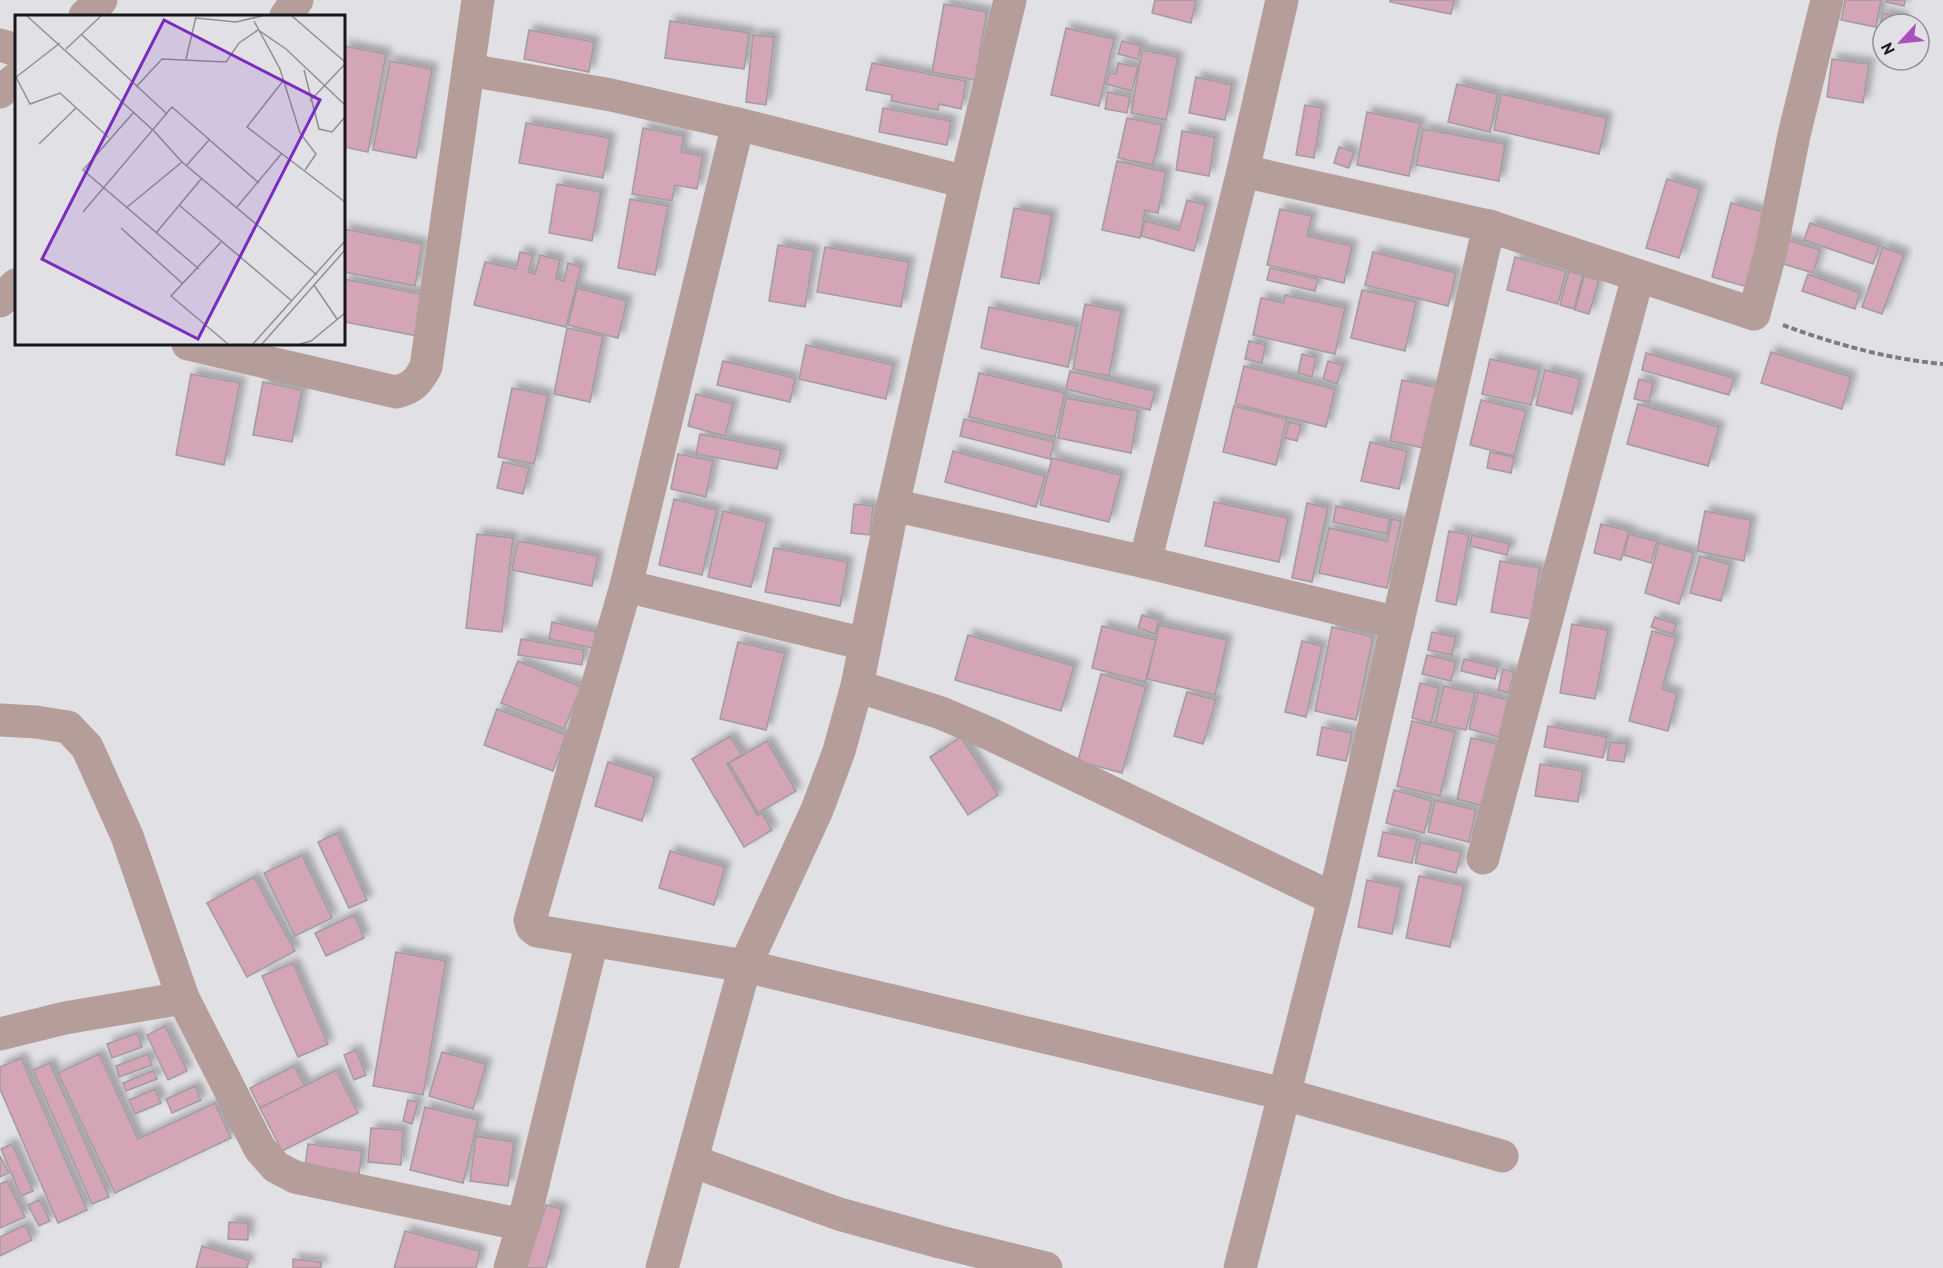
<svg xmlns="http://www.w3.org/2000/svg" width="1943" height="1268" font-family="'PT Sans',sans-serif">
	<style>
		.building { fill: #d4a4b7; stroke: #a19c9e; stroke-width: 1.5; filter: url(#shadow) }
		.lines { fill: none; stroke-linecap: round; stroke-linejoin: round }
		.path { stroke: #7c7b7f; stroke-width: 4; stroke-dasharray: 6 3; stroke-linecap: butt }
		.minor { stroke: #b59e9a; stroke-width: 33 }
		.inset-road { fill: none; stroke: #908f93; stroke-width: 1.5 }
		.view { fill: #7b2cbf; fill-opacity: 0.15; stroke: #7b2cbf; stroke-width: 3 }
		.inset-edge { fill: none; stroke: #171618; stroke-width: 3 }
	</style>
	<defs>
		<filter id="shadow"><feDropShadow dx="5.5" dy="-5.5" stdDeviation="3" flood-color="#0004"/></filter>
	</defs>
	<rect width="100%" height="100%" fill="#e1e0e5"/>
	<g class="building">
		<path d="M1155,0H1196L1191,23L1152,13Z"/>
		<path d="M1390,0H1454L1451,14L1390,2Z"/>
		<path d="M1845,0H1881L1876,27L1841,20Z"/>
		<path d="M1887,0H1905L1904,6L1886,2Z"/>
		<path d="M944,4L987,12L975,80L932,72Z"/>
		<path d="M1883,13L1903,18L1901,24H1883V27L1880,26Z"/>
		<path d="M670,21L749,33L744,69L665,58Z"/>
		<path d="M1066,28L1114,39L1099,106L1051,95Z"/>
		<path d="M529,30L594,42L589,72L524,59Z"/>
		<path d="M753,35L774,37L766,105L746,102Z"/>
		<path d="M1122,41L1141,46L1138,59L1118,54Z"/>
		<path d="M344,46L386,54L368,152L344,147Z"/>
		<path d="M1142,50L1178,57L1166,120L1131,113Z"/>
		<path d="M1832,59L1869,64L1863,103L1827,97Z"/>
		<path d="M390,61L432,69L416,158L373,150Z"/>
		<path d="M872,63L966,81L961,109L939,104L938,110L891,101L892,95L866,90Z"/>
		<path d="M1118,63L1138,67L1132,91L1106,84L1109,73L1116,74Z"/>
		<path d="M1196,77L1232,85L1225,120L1189,113Z"/>
		<path d="M1457,84L1498,94L1490,132L1448,122Z"/>
		<path d="M1108,92L1130,97L1127,113L1105,109Z"/>
		<path d="M1501,94L1607,118L1599,154L1494,130Z"/>
		<path d="M1305,105L1322,108L1314,158L1296,155Z"/>
		<path d="M883,108L951,121L947,145L879,132Z"/>
		<path d="M1367,112L1420,123L1409,176L1357,165Z"/>
		<path d="M1127,118L1162,125L1153,165L1118,158Z"/>
		<path d="M526,123L610,138L603,178L519,163Z"/>
		<path d="M643,128L684,136L681,152L703,156L697,189L675,185L672,201L632,194Z"/>
		<path d="M1423,129L1505,144L1499,181L1416,165Z"/>
		<path d="M1182,131L1215,137L1209,176L1176,170Z"/>
		<path d="M1339,147L1354,152L1349,168L1334,163Z"/>
		<path d="M1117,161L1166,172L1158,213L1145,210L1140,238L1102,230Z"/>
		<path d="M1667,179L1700,189L1679,258L1646,248Z"/>
		<path d="M557,184L601,192L592,241L549,233Z"/>
		<path d="M630,199L668,206L655,275L618,268Z"/>
		<path d="M1187,200L1206,205L1194,251L1141,236L1145,221L1179,230Z"/>
		<path d="M1731,203L1774,215L1755,289L1712,277Z"/>
		<path d="M1014,208L1052,215L1039,284L1001,277Z"/>
		<path d="M1280,209L1312,216L1307,236L1352,246L1344,283L1267,265Z"/>
		<path d="M1810,223L1879,246L1873,264L1804,240Z"/>
		<path d="M344,229L422,244L415,286L344,272Z"/>
		<path d="M1784,239L1820,250L1813,273L1777,262Z"/>
		<path d="M778,245L814,251L805,307L769,301Z"/>
		<path d="M825,247L909,262L901,307L817,292Z"/>
		<path d="M1883,247L1904,255L1882,314L1862,307Z"/>
		<path d="M520,252L533,255L528,272L535,274L540,255L560,260L556,279L564,281L568,263L581,267L566,327L474,305L485,262L516,269Z"/>
		<path d="M1373,252L1456,273L1448,306L1365,285Z"/>
		<path d="M1515,257L1566,271L1558,304L1507,290Z"/>
		<path d="M1270,268L1318,279L1315,291L1267,280Z"/>
		<path d="M1569,271L1583,275L1574,309L1560,305Z"/>
		<path d="M1808,274L1860,293L1855,309L1802,291Z"/>
		<path d="M1584,276L1599,280L1589,314L1575,310Z"/>
		<path d="M344,279L426,295L418,336L344,322Z"/>
		<path d="M577,288L627,301L618,338L568,325Z"/>
		<path d="M1362,290L1416,302L1405,351L1351,338Z"/>
		<path d="M1285,295L1345,308L1335,354L1253,335L1261,298L1284,303Z"/>
		<path d="M1085,304L1121,311L1109,376L1073,369Z"/>
		<path d="M989,307L1077,326L1068,367L981,348Z"/>
		<path d="M567,328L603,336L590,402L554,394Z"/>
		<path d="M1249,341L1265,345L1262,363L1245,359Z"/>
		<path d="M806,345L893,365L886,399L799,379Z"/>
		<path d="M1771,352L1851,377L1842,409L1761,383Z"/>
		<path d="M1646,353L1734,378L1729,395L1642,370Z"/>
		<path d="M1302,354L1316,358L1312,377L1298,373Z"/>
		<path d="M1490,359L1539,370L1531,405L1482,394Z"/>
		<path d="M723,361L795,378L790,402L717,385Z"/>
		<path d="M1328,361L1343,365L1337,384L1323,379Z"/>
		<path d="M1244,366L1335,389L1326,427L1235,404Z"/>
		<path d="M1545,370L1580,379L1572,414L1536,405Z"/>
		<path d="M1070,371L1155,391L1150,410L1066,389Z"/>
		<path d="M979,373L1065,393L1055,437L969,417Z"/>
		<path d="M191,374L240,383L224,465L176,455Z"/>
		<path d="M1639,379L1653,383L1649,402L1634,399Z"/>
		<path d="M1402,380L1436,387L1424,448L1390,441Z"/>
		<path d="M263,382L302,390L292,442L253,435Z"/>
		<path d="M512,388L548,395L534,464L498,457Z"/>
		<path d="M696,394L733,404L725,436L688,426Z"/>
		<path d="M1066,398L1138,411L1131,453L1058,438Z"/>
		<path d="M1481,400L1526,411L1514,456L1470,445Z"/>
		<path d="M1638,404L1719,427L1708,466L1627,444Z"/>
		<path d="M1234,406L1287,419L1276,465L1223,452Z"/>
		<path d="M964,419L1054,442L1050,459L960,436Z"/>
		<path d="M1289,422L1301,425L1297,441L1285,438Z"/>
		<path d="M700,434L781,450L777,469L696,454Z"/>
		<path d="M1370,442L1407,451L1399,489L1361,481Z"/>
		<path d="M953,451L1045,476L1036,507L945,482Z"/>
		<path d="M1490,452L1514,457L1511,473L1487,468Z"/>
		<path d="M678,454L713,461L706,497L671,489Z"/>
		<path d="M1052,458L1121,475L1109,522L1040,505Z"/>
		<path d="M503,462L529,468L523,494L497,488Z"/>
		<path d="M674,499L717,510L702,575L659,565Z"/>
		<path d="M1214,502L1288,518L1279,562L1205,546Z"/>
		<path d="M1307,503L1328,508L1312,582L1292,578Z"/>
		<path d="M854,504L873,506L870,535L851,533Z"/>
		<path d="M1336,506L1390,519L1387,534L1333,522Z"/>
		<path d="M723,511L767,522L751,587L708,577Z"/>
		<path d="M1705,511L1751,520L1744,561L1697,551Z"/>
		<path d="M1392,519L1401,521L1387,588L1319,573L1329,528L1387,541Z"/>
		<path d="M1601,524L1629,531L1621,560L1594,553Z"/>
		<path d="M1449,531L1469,535L1456,605L1436,601Z"/>
		<path d="M477,534L513,538L502,632L466,628Z"/>
		<path d="M1629,534L1657,541L1651,563L1624,555Z"/>
		<path d="M1472,535L1510,544L1507,555L1470,546Z"/>
		<path d="M518,541L598,556L592,586L512,570Z"/>
		<path d="M1659,543L1694,553L1679,604L1645,593Z"/>
		<path d="M774,548L848,562L840,606L765,592Z"/>
		<path d="M1700,556L1730,565L1721,601L1690,593Z"/>
		<path d="M1500,561L1540,568L1531,619L1491,612Z"/>
		<path d="M1142,615L1159,620L1155,634L1138,628Z"/>
		<path d="M1655,617L1676,624L1673,634L1651,627Z"/>
		<path d="M552,622L596,632L593,648L549,639Z"/>
		<path d="M1572,624L1608,630L1595,699L1560,693Z"/>
		<path d="M1159,625L1227,640L1215,695L1147,679Z"/>
		<path d="M1102,626L1156,640L1145,682L1092,668Z"/>
		<path d="M1332,627L1373,637L1356,720L1315,711Z"/>
		<path d="M1652,631L1676,638L1662,689L1677,694L1668,731L1629,721Z"/>
		<path d="M1432,632L1456,637L1452,655L1428,650Z"/>
		<path d="M968,635L1074,666L1061,711L955,680Z"/>
		<path d="M521,639L584,650L582,665L518,655Z"/>
		<path d="M1302,641L1322,646L1306,717L1285,712Z"/>
		<path d="M738,642L785,653L766,730L720,719Z"/>
		<path d="M1427,655L1456,662L1451,681L1422,674Z"/>
		<path d="M1464,659L1498,667L1495,679L1461,671Z"/>
		<path d="M518,661L581,687L564,729L501,703Z"/>
		<path d="M1503,669L1514,672L1509,693L1498,690Z"/>
		<path d="M1101,674L1146,687L1122,773L1078,761Z"/>
		<path d="M1420,683L1439,688L1431,723L1412,718Z"/>
		<path d="M1444,686L1475,693L1466,730L1435,723Z"/>
		<path d="M1187,692L1216,700L1203,744L1174,736Z"/>
		<path d="M1478,692L1508,700L1499,737L1469,729Z"/>
		<path d="M497,709L566,735L553,771L484,745Z"/>
		<path d="M1412,721L1455,732L1440,796L1397,786Z"/>
		<path d="M1548,726L1607,737L1603,758L1544,747Z"/>
		<path d="M1322,727L1352,733L1346,761L1317,755Z"/>
		<path d="M730,736L742,755L727,764L758,816L762,813L772,830L744,847L692,759Z"/>
		<path d="M961,737L998,795L968,815L930,757Z"/>
		<path d="M1471,738L1497,744L1483,806L1457,799Z"/>
		<path d="M767,741L796,791L758,813L729,763Z"/>
		<path d="M1610,742L1627,744L1624,762L1607,760Z"/>
		<path d="M608,762L655,777L642,821L595,806Z"/>
		<path d="M1540,764L1583,771L1578,802L1535,796Z"/>
		<path d="M1394,790L1432,801L1424,833L1386,823Z"/>
		<path d="M1435,800L1476,810L1469,842L1428,832Z"/>
		<path d="M1383,832L1417,839L1412,863L1378,856Z"/>
		<path d="M337,833L367,900L349,908L318,842Z"/>
		<path d="M1420,842L1461,852L1456,873L1415,863Z"/>
		<path d="M670,851L725,867L714,905L659,888Z"/>
		<path d="M302,855L332,918L295,936L264,873Z"/>
		<path d="M1419,876L1464,886L1450,947L1406,938Z"/>
		<path d="M254,877L295,951L247,977L207,903Z"/>
		<path d="M1367,880L1401,887L1392,934L1358,927Z"/>
		<path d="M354,915L364,938L326,956L315,933Z"/>
		<path d="M396,952L446,961L423,1095L373,1086Z"/>
		<path d="M293,963L328,1044L298,1057L262,976Z"/>
		<path d="M165,1026L187,1071L168,1080L147,1035Z"/>
		<path d="M137,1033L142,1047L112,1058L107,1044Z"/>
		<path d="M356,1050L366,1075L354,1080L344,1055Z"/>
		<path d="M442,1052L486,1064L473,1109L429,1096Z"/>
		<path d="M99,1054L138,1139L215,1103L231,1138L115,1193L58,1073Z"/>
		<path d="M148,1054L152,1065L119,1077L116,1066Z"/>
		<path d="M21,1058L87,1210L58,1223L0,1089V1067Z"/>
		<path d="M50,1063L109,1197L92,1204L33,1070Z"/>
		<path d="M294,1066L305,1086L260,1108L250,1088Z"/>
		<path d="M336,1070L358,1113L282,1151L260,1108Z"/>
		<path d="M153,1071L157,1079L126,1091L123,1083Z"/>
		<path d="M195,1086L201,1100L172,1113L166,1099Z"/>
		<path d="M155,1089L161,1103L135,1114L129,1100Z"/>
		<path d="M408,1100L418,1102L412,1124L403,1121Z"/>
		<path d="M425,1107L478,1120L463,1183L410,1170Z"/>
		<path d="M371,1128L403,1130L401,1165L368,1162Z"/>
		<path d="M476,1136L514,1142L508,1186L470,1181Z"/>
		<path d="M12,1144L33,1191L21,1196L1,1149Z"/>
		<path d="M308,1144L362,1151L359,1174L305,1167Z"/>
		<path d="M0,1156L9,1173L0,1177Z"/>
		<path d="M7,1181L25,1217L0,1228V1184Z"/>
		<path d="M39,1200L50,1221L39,1226L28,1205Z"/>
		<path d="M546,1205L562,1209L546,1268H526Z"/>
		<path d="M229,1222L248,1223V1240L228,1239Z"/>
		<path d="M25,1225L32,1240L0,1256V1237Z"/>
		<path d="M405,1231L480,1251L476,1268H394Z"/>
		<path d="M202,1246L249,1260L247,1268H196Z"/>
		<path d="M293,1259L321,1262V1268H293Z"/>
	</g>
	<g class="lines">
		<path class="path" d="M1783,325C1834,344 1888,359 1943,364"/>
		<g class="minor">
			<path d="M85,16L101,0"/>
			<path d="M286,16L297,0"/>
			<path d="M0,45L16,50"/>
			<path d="M469,70L611,95L738,124L966,182"/>
			<path d="M0,92L16,79"/>
			<path d="M738,124L626,586L530,920L532,927L537,931L745,966L1284,1094L1502,1156"/>
			<path d="M1243,171L1489,226L1754,314L1771,250L1794,135L1827,0"/>
			<path d="M0,301L16,285"/>
			<path d="M188,344L396,392C412,388 418,382 426,367L478,0"/>
			<path d="M893,505L1145,562L1398,623"/>
			<path d="M1145,562L1243,171L1282,0"/>
			<path d="M626,586L865,644"/>
			<path d="M857,686L941,713L988,733L1334,899"/>
			<path d="M0,720L36,722L68,727L87,747L127,836L183,998L260,1149L276,1167L295,1177L523,1225"/>
			<path d="M1483,858L1638,276"/>
			<path d="M0,1034L65,1018L183,998"/>
			<path d="M692,1161L839,1214L940,1242L1046,1268"/>
			<path d="M510,1268L523,1225L592,941"/>
			<path d="M662,1268L745,966L817,810L839,751L857,686L893,505L966,182L1010,0"/>
			<path d="M1240,1268L1334,899L1489,226"/>
		</g>
	</g>
	<g transform="translate(15 15)">
		<rect width="330" height="330" fill="#e1e0e5"/>
		<path class="inset-road" d="M12,1L139,116L167,147L302,260M277,1L330,47M181,3L221,7L247,1M239,6L265,54L285,118L301,139L290,155M66,19L152,99M51,34L86,1M171,44L181,2M289,55L304,114L317,117L330,102M1,62L15,89L45,78L93,122M0,63L45,28M268,66L232,112L330,187M121,72L147,44L211,47L224,28L243,15L271,34L330,90M295,86L330,49M119,97L68,155L184,254M24,129L61,93M171,151L194,125M164,190L277,286M222,192L267,138M111,193L167,147M68,197L157,92L244,168M106,213L168,269M141,218L187,163M206,227L156,281L213,329M299,270L322,304M238,329L330,226M247,329L330,235M285,329L296,326L330,298"/>
		<path class="view" d="M149,5L305,85L183,324L27,244Z"/>
		<rect width="330" height="330" class="inset-edge"/>
	</g>
	<g transform="translate(1901 42) rotate(243)"><circle r="28" fill="#e1e0e5" stroke="#908f93" stroke-width="1.5"/>
	<path d="M0-4.5L10 22L0 15L-10 22Z" fill="#a74fbc"/>
	<text y="-9" font-size="16" font-weight="bold" text-anchor="middle" fill="#171618">N</text>
	</g>
</svg>
